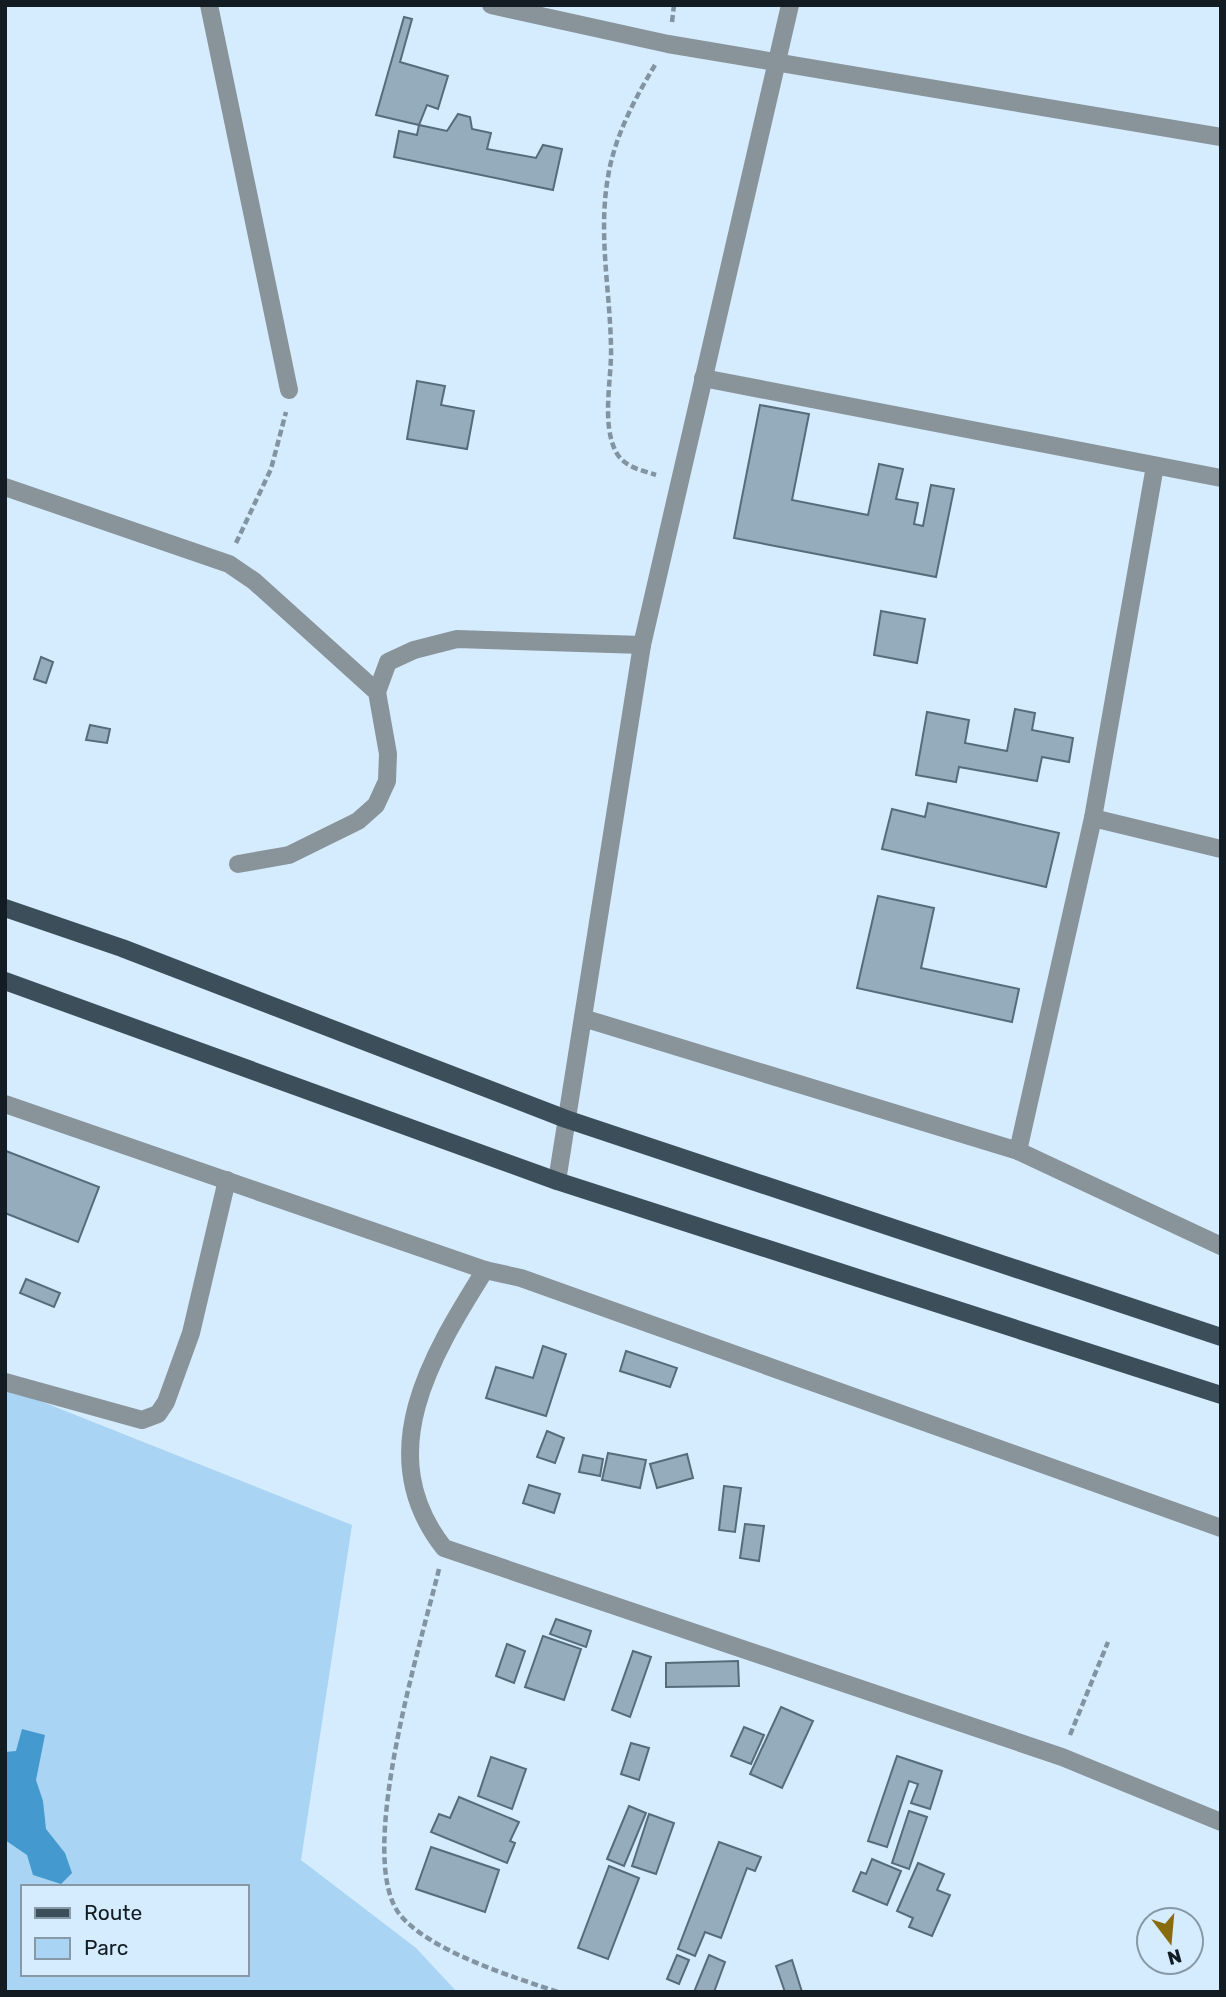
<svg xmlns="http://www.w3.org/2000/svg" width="1226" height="1997" font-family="Rubik,sans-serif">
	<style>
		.green { fill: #a9d4f3; fill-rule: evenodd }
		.water { fill: #4499cf }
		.building { fill: #95acbd; stroke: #566c7b; stroke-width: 2 }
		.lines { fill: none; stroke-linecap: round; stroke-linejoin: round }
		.path { stroke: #8294a1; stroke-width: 4.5; stroke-dasharray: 7 3.5; stroke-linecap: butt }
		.street { stroke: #89939a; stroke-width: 18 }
		.primary { stroke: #3d4e5b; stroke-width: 18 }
	</style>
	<rect width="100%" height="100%" fill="#d4ecfe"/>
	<path class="green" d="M5,1387L352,1525L301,1860L416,1948L457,1992H5ZM23,1887H247V1974H23Z"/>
	<path class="water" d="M22,1729L45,1735L36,1780L43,1801L46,1829L65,1853L72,1873L61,1884L33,1875L27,1855L5,1840V1752L16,1751Z"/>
	<g class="building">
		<path d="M404,17L412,19L400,62L448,76L438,109L427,105L419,125L376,115Z"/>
		<path d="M458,114L470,117L472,129L491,133L487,149L536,158L543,145L562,149L553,190L394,157L399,131L417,135L419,125L447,131Z"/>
		<path d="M417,381L445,386L441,405L474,411L467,449L407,439Z"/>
		<path d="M760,405L809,414L792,500L868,515L879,464L903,469L896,499L918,503L914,524L923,526L931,485L954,489L936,577L734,538Z"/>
		<path d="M881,611L925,619L917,663L874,655Z"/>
		<path d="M41,657L53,662L46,683L34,679Z"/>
		<path d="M1015,709L1035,713L1032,730L1073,738L1069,762L1042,757L1037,781L959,767L956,782L916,775L927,712L969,720L965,743L1007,751Z"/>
		<path d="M90,725L110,729L107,743L86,740Z"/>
		<path d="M928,803L1059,833L1046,887L882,849L892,809L925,817Z"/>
		<path d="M878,896L934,908L921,968L1019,989L1012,1022L857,988Z"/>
		<path d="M6,1151L99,1187L78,1242L5,1213Z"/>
		<path d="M26,1279L60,1293L54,1307L20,1293Z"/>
		<path d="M543,1346L566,1354L546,1416L486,1398L496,1367L533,1378Z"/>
		<path d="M626,1351L677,1368L670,1387L620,1371Z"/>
		<path d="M547,1431L564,1438L555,1463L537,1457Z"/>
		<path d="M608,1453L646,1460L640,1488L602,1480Z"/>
		<path d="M687,1454L693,1478L657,1488L650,1464Z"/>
		<path d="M583,1455L603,1459L600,1476L579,1472Z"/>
		<path d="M529,1485L560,1494L554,1513L523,1503Z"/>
		<path d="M724,1486L741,1488L735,1532L719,1530Z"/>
		<path d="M745,1524L764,1526L759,1561L740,1558Z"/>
		<path d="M556,1619L591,1631L586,1647L550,1634Z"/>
		<path d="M543,1636L581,1649L564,1700L525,1687Z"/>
		<path d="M507,1644L525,1651L514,1683L496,1676Z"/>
		<path d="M633,1651L651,1657L630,1717L612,1710Z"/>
		<path d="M738,1661L739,1686L666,1687V1663Z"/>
		<path d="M781,1707L813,1721L782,1788L750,1774Z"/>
		<path d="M744,1727L764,1735L751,1764L731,1756Z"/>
		<path d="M631,1743L649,1748L639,1780L621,1774Z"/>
		<path d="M897,1756L942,1771L930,1809L911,1803L918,1784L909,1781L887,1847L868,1841Z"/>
		<path d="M491,1757L526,1769L512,1809L478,1796Z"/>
		<path d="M459,1797L519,1822L510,1841L515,1843L507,1863L431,1832L439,1814L450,1818Z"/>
		<path d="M629,1806L646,1813L624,1866L607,1859Z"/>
		<path d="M909,1811L927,1817L909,1869L892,1863Z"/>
		<path d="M649,1814L674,1823L656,1874L632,1866Z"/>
		<path d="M719,1842L761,1857L755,1871L747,1868L721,1938L705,1932L695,1956L678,1949Z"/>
		<path d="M431,1847L499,1870L485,1912L416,1889Z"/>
		<path d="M872,1859L901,1871L887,1905L853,1891L861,1872L866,1874Z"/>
		<path d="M918,1863L944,1874L937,1890L950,1895L932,1936L909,1927L913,1918L897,1911Z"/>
		<path d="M609,1866L639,1878L608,1959L578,1948Z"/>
		<path d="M677,1955L689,1960L679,1984L667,1979Z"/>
		<path d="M709,1955L725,1962L714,1992H694Z"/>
		<path d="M792,1960L802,1992H785L776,1966Z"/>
	</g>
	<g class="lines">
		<g class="path">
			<path d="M672,22L674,5"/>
			<path d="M655,65C635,98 614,138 608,177C598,234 610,290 611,347C612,378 601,423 616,452C624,467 641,470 656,475"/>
			<path d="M236,543L271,469L286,412"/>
			<path d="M439,1569C422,1640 353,1860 401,1916C432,1952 513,1977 558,1992"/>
			<path d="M1070,1735L1108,1642"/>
		</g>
		<g class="street">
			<path d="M209,5L289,390"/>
			<path d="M491,5L668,44L1221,137"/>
			<path d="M703,378L1221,478"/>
			<path d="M5,487L229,564L254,581L377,692L388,754L387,781L376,805L358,821L289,855L238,864"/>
			<path d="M377,692L388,662L414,650L457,639L642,645"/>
			<path d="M1093,818L1221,849"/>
			<path d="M583,1018L1018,1151L1221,1246"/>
			<path d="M5,1104L485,1270L521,1278L1221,1528"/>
			<path d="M1018,1151L1093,818L1155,466"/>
			<path d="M557,1181L642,645L790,5"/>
			<path d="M485,1270C432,1355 370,1454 444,1548L1062,1757L1221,1822"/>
			<path d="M5,1382L142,1420L158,1414L166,1402L191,1333L227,1180"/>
		</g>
		<g class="primary">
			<path d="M5,908L122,948L566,1119L1221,1337"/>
			<path d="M5,981L557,1181L1221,1395"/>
		</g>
	</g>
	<rect width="1226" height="1997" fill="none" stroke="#131c22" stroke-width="14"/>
	<rect x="21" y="1885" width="228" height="91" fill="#d4ecfe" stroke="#8799a6" stroke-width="2"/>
	<rect x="35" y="1908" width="35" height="10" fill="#3d4e5b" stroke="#8799a6" stroke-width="2"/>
	<text x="84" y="1920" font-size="21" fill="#131c22">Route</text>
	<rect x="35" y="1938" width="35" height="21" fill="#a9d4f3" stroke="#8799a6" stroke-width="2"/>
	<text x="84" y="1955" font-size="21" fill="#131c22">Parc</text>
	<g transform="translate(1170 1941) rotate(164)"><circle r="33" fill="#d4ecfe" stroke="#8799a6" stroke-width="2"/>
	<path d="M0-5L12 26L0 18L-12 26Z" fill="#886c0a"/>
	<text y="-10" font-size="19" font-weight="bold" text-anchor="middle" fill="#131c22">N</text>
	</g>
</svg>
